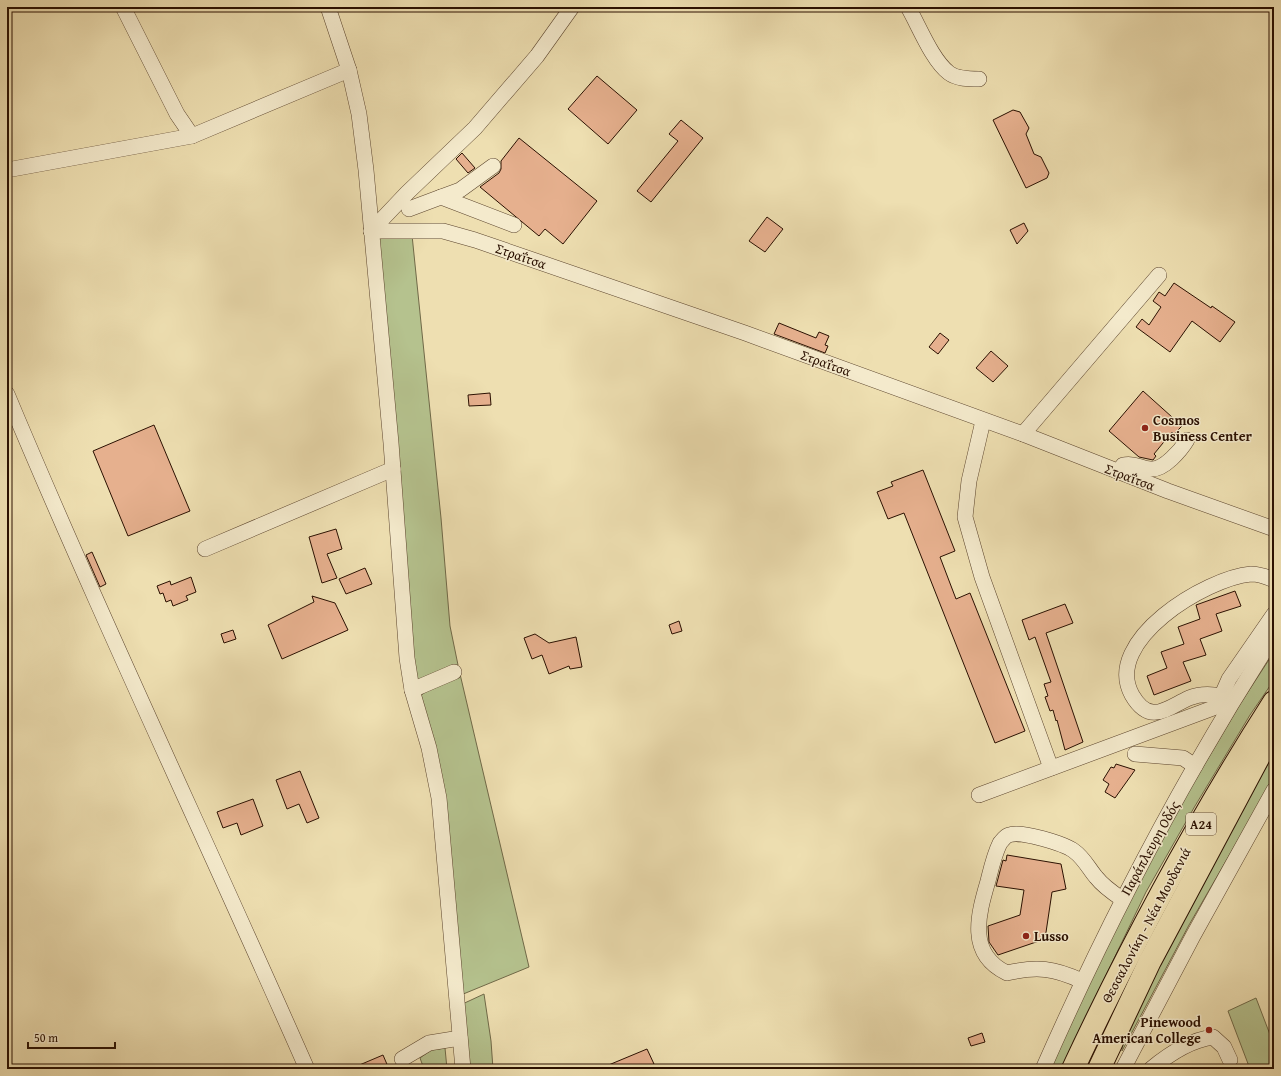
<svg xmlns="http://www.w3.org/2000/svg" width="1281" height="1076" font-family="'Gentium Book Plus',serif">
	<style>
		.grass { fill: #b5c28e; stroke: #706948 }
		.building { fill: #e6b08e; stroke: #2a1001 }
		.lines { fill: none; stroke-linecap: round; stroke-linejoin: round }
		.minor-casing { stroke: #5b442d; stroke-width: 16 }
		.highway-casing { stroke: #2a1001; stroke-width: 24 }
		.minor { stroke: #f4eacc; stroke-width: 15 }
		.highway { stroke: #eedfb1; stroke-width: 22 }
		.poi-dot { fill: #8f2418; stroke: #f4eacc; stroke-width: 1.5 }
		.labels { text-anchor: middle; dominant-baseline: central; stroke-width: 3; stroke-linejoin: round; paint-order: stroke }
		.shield { fill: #f4eacc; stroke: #67513e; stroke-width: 1 }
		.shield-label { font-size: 13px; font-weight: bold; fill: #2a1001 }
		.street-label { font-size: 14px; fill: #2a1001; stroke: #f4eacc }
		.poi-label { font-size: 14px; font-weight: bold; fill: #2a1001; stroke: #f4eacc; text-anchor: start }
	</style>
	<rect width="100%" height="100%" fill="#eedfb1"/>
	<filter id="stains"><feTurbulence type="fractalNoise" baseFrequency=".005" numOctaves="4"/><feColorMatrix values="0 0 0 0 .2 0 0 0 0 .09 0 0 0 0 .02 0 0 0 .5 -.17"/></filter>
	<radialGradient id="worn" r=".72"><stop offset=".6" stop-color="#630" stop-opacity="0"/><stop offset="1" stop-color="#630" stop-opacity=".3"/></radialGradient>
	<g class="grass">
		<path d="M412,235L441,518L450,626L458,665L441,672L415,688L379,240L384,236Z"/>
		<path d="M1274,652V680L1250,715L1195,806L1146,892L1061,1069H1047L1140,874L1240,704Z"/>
		<path d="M460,674L529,967L456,997L442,800L417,699L430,688Z"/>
		<path d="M1274,753V778L1189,925L1122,1051L1123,1027L1196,892Z"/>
		<path d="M484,994L491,1041L493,1069H460L456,1007Z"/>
		<path d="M1256,998L1274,1045V1069H1250L1228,1011Z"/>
		<path d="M445,1048L447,1069H424L420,1058L431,1050Z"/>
	</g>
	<g class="building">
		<path d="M597,76L637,110L608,144L568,109Z"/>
		<path d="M1013,110L1020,112L1029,128L1026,134L1034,154L1041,157L1049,173L1047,178L1026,188L993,120Z"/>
		<path d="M681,120L703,138L651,202L637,191L678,141L669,134Z"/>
		<path d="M519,138L597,201L563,244L545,229L539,236L480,187L499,173L501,169V161Z"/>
		<path d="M462,153L475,168L468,173L456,159Z"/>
		<path d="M767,217L783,229L765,252L749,241Z"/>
		<path d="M1024,223L1028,231L1017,244L1010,230Z"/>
		<path d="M1174,283L1211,308L1212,306L1235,322L1220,342L1192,321L1170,352L1136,327L1142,319L1149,325L1161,307L1153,301L1159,292L1165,296Z"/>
		<path d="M779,323L816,338L819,332L829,336L825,345L828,346L825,353L774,334Z"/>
		<path d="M940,333L949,340L938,354L929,347Z"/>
		<path d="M991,351L1008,366L993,382L976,368Z"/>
		<path d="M1143,391L1182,426L1174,434L1172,432L1154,454L1156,456L1153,460L1139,457L1109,431Z"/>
		<path d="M490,393L491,405L469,406L468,395Z"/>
		<path d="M154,425L190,511L128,536L93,451Z"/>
		<path d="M923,470L955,551L940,557L956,599L970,593L1025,731L995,743L904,513L888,519L877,492L893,486L891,482Z"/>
		<path d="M336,529L342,549L327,554L337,578L322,583L309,537Z"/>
		<path d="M92,552L106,584L100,587L86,555Z"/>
		<path d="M365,568L372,584L346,594L339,579Z"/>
		<path d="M191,577L196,592L186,596L188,600L173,606L171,600L166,602L163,593L160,594L157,586L170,581L171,585Z"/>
		<path d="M1235,591L1241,606L1216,614L1222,631L1200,639L1206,655L1183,662L1191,681L1154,695L1147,676L1167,668L1161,652L1184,644L1178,627L1200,619L1196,605Z"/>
		<path d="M312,596L335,603L348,630L282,659L268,625L314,602Z"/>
		<path d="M1065,604L1073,623L1046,633L1083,742L1065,750L1057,720L1056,721L1053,710L1050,711L1045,697L1048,696L1044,684L1051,682L1035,637L1029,640L1022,620Z"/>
		<path d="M679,621L682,631L672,634L669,625Z"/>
		<path d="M233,630L236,639L224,643L221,634Z"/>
		<path d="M535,634L549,643L576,637L582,667L570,669L569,666L549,674L542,655L532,659L524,638Z"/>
		<path d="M1116,764L1135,770L1115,798L1105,792L1109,784L1103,780L1111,767L1114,768Z"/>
		<path d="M300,771L319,818L307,823L299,804L287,809L276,780Z"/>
		<path d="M253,799L263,826L241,835L237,823L223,828L217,812Z"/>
		<path d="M1007,855L1061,864L1066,889L1052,892L1045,939L998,955L989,942L988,926L1020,915L1024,890L996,886L1003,860L1006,861Z"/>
		<path d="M982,1033L985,1042L971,1046L968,1038Z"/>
		<path d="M647,1049L654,1064L640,1069H599Z"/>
		<path d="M383,1055L389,1069H350Z"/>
	</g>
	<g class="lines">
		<g class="minor-casing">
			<g id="minor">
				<path d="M123,7L177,114L192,136"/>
				<path d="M328,7L349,70L359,114L366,170L391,443L407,658L412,690L429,748L439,798L463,1069"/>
				<path d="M908,7C919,26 932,60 949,73C957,79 969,79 979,79"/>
				<path d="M7,170L192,136L349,70"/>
				<path d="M441,197L460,190L493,166"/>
				<path d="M409,209L441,197L514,225"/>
				<path d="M371,231H443L475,240L745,333L1023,434L1168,491L1274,529"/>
				<path d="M371,231L407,193L475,128L537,56L572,7"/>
				<path d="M7,394C102,621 208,844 307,1069"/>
				<path d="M983,421L969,481L965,517L982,577L1051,768"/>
				<path d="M1023,434L1159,275"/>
				<path d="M1119,472L1123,465C1136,462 1140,469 1151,469C1164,470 1181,450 1187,440"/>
				<path d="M205,549L393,469"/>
				<path d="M412,690L454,672"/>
				<path d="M1221,696C1211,694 1199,694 1189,698C1167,708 1150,726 1132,695C1102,641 1206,578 1251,574C1259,574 1267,577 1274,580"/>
				<path d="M1217,706L1229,679L1274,614"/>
				<path d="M1135,754L1183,758L1195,766"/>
				<path d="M979,795L1232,701"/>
				<path d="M1082,981C1054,968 1037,966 1007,973C967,954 978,915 988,881C991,869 994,855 1000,843C1002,841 1005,836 1009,835C1020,830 1065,844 1074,851C1084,858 1089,869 1096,877C1103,886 1113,893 1122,899"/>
				<path d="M402,1059L429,1043L460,1038"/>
				<path d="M1043,1069C1109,919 1185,774 1274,636"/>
				<path d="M1123,1069L1193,936L1274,790"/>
				<path d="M1151,1069C1169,1054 1190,1040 1213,1037L1224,1047L1230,1060"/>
			</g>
		</g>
		<g class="highway-casing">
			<g id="highway">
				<path d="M1073,1069C1132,943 1199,819 1274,702"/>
				<path d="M1099,1069L1150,961L1271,734"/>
			</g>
		</g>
		<use href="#minor" class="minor"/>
		<use href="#highway" class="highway"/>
	</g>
	<g class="poi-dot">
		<circle cx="1145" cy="428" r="4"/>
		<circle cx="1026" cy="936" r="4"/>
		<circle cx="1209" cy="1030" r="4"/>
	</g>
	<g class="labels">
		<rect class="shield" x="1186" y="813" width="30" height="22" rx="3"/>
		<g class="shield-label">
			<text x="1201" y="824">Α24</text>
		</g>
		<g class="street-label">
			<text transform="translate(521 256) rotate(19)">Στραΐτσα</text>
			<text transform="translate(826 363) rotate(20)">Στραΐτσα</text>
			<text transform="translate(1130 477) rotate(21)">Στραΐτσα</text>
			<text transform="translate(1150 848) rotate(-61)">Παράπλευρη Οδός</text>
			<text transform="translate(1146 925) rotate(-62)">Θεσσαλονίκη - Νέα Μουδανιά</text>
		</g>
		<g class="poi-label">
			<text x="1153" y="420">Cosmos<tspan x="1153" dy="16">Business Center</tspan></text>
			<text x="1034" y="936">Lusso</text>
			<text x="1201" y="1022" text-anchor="end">Pinewood<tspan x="1201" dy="16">American College</tspan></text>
		</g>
	</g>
	<rect width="1281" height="1076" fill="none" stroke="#eedfb1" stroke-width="24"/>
	<rect x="8" y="8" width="1265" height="1060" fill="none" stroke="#2a1001" stroke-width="2"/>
	<rect x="12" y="12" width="1257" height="1052" fill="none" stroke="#2a1001"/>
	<path d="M28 1042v6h87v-6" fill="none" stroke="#2a1001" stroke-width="2"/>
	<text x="34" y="1042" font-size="12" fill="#2a1001" stroke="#f4eacc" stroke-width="3" paint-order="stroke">50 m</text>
	<rect width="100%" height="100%" filter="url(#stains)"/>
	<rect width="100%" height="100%" fill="url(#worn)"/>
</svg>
